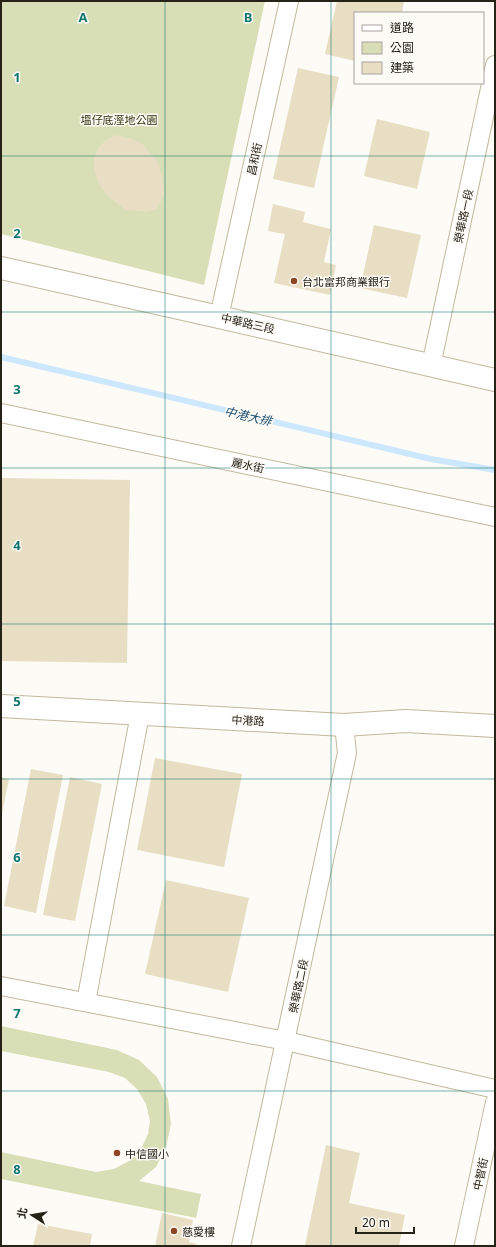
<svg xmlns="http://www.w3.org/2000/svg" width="496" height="1247" font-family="'Noto Sans','Noto Sans TC',sans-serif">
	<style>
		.green { fill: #d8dfb7 }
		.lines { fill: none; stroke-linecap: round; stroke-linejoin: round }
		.stream { stroke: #cde8fe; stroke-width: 6 }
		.building { fill: #e8dec3 }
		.minor-casing { stroke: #c1b89d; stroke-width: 20 }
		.tertiary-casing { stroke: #c1b89d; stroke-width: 24 }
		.minor { stroke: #fff; stroke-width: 18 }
		.tertiary { stroke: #fff; stroke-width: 22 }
		.grid { fill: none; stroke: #0f766e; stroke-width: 1; stroke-opacity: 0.55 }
		.poi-dot { fill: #8e4526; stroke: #fdfbf6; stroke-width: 1.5 }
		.labels { text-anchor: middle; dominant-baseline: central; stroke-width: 3; stroke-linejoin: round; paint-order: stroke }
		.park-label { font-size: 11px; fill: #2f330b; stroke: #fdfbf6 }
		.street-label { font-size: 11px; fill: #252218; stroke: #fdfbf6 }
		.poi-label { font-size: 11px; fill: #252218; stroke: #fdfbf6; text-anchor: start }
		.water-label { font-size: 12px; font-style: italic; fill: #194b6f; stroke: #fdfbf6 }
		.grid-label { font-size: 13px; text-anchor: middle; font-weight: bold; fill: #0f766e; stroke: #fdfbf6; stroke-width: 3; stroke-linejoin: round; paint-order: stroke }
	</style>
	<rect width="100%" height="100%" fill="#fdfbf6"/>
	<g class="green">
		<path d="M1,1H265L204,285L1,234Z"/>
		<path d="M1,1026L117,1050L139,1060L157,1077L168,1099L171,1124L166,1147L156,1167L139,1181L201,1194L196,1218L1,1179V1152L96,1172L114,1169L129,1161L141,1149L148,1134L150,1121L146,1104L137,1089L125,1078L109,1072L1,1051Z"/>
	</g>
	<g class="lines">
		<path class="stream" d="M1,357L431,459L495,470"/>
	</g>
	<g class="building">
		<path d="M337,1H404L402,13H355V61L325,54Z"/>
		<path d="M298,68L339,77L314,188L273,179Z"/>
		<path d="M377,119L430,132L417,189L364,176Z"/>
		<path d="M116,135L132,139L144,145L157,161L163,179L164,195L157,209L147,212L126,210L107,196L98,183L94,166V158L99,147L106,140Z"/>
		<path d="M273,204L305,212L303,222L331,229L324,262L336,265L330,295L274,283L285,234L268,231Z"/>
		<path d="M374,225L421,235L407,298L360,288Z"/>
		<path d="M1,478L130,480L127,663L1,661Z"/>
		<path d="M155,758L242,774L224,867L137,850Z"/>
		<path d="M31,769L63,775L36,913L4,906Z"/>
		<path d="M1,777L9,779L2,813H1Z"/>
		<path d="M70,777L102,784L75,921L43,915Z"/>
		<path d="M166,880L249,898L228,992L145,974Z"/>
		<path d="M326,1145L360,1153L349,1203L405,1215L399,1246H305Z"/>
		<path d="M162,1213L193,1220L189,1242L196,1244V1246H155Z"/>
		<path d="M38,1224L92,1234L90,1246H33Z"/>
	</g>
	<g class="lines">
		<g class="minor-casing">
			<g id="minor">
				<path d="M219,317L289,1"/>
				<path d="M431,366L495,65"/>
				<path d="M1,413L495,517"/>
				<path d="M1,986L286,1041L495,1089"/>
				<path d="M86,1002L140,714"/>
				<path d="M241,1246L347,753L344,725"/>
				<path d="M464,1246L495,1102"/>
			</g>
		</g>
		<g class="tertiary-casing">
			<g id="tertiary">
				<path d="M1,268L219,317L495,380"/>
				<path d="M1,706L344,725L406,721L495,726"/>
			</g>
		</g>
		<use href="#minor" class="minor"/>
		<use href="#tertiary" class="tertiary"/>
	</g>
	<path class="grid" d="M165,1V1246M331,1V1246M1,156H495M1,312H495M1,468H495M1,624H495M1,779H495M1,935H495M1,1091H495"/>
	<g class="poi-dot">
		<circle cx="294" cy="281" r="4"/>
		<circle cx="117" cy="1153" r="4"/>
		<circle cx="174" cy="1231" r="4"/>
	</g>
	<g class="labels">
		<g class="park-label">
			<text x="119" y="119">塭仔底溼地公園</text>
		</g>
		<g class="street-label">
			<text transform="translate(254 159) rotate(-78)">昌和街</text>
			<text transform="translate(463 216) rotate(-78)">榮華路一段</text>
			<text transform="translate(248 323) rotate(13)">中華路三段</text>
			<text transform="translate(248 465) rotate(12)">麗水街</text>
			<text transform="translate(248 720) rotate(3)">中港路</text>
			<text transform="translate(298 986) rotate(-78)">榮華路二段</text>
			<text transform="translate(480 1174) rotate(-78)">中智街</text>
		</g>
		<g class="poi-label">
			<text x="302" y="281">台北富邦商業銀行</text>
			<text x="125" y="1153">中信國小</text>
			<text x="182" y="1231">慈愛樓</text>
		</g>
		<g class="water-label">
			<text transform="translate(248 416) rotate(13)">中港大排</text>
		</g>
	</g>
	<g class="grid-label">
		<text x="83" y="22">A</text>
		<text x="248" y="22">B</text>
		<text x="17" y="82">1</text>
		<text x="17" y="238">2</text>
		<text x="17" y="394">3</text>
		<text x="17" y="550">4</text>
		<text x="17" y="706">5</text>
		<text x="17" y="862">6</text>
		<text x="17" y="1018">7</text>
		<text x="17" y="1174">8</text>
	</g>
	<rect width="496" height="1247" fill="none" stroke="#252218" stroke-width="4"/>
	<rect x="354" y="12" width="130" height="72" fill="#fdfbf6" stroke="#a7a49d"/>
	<rect x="362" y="25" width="20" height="6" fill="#ffffff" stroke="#a7a49d"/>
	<text x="390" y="32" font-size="12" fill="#252218">道路</text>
	<rect x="362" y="42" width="20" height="12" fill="#d8dfb7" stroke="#a7a49d"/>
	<text x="390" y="52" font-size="12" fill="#252218">公園</text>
	<rect x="362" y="62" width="20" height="12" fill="#e8dec3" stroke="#a7a49d"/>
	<text x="390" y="72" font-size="12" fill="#252218">建築</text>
	<g transform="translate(32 1215) rotate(282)" stroke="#fdfbf6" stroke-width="3" paint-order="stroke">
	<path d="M0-3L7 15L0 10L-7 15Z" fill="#252218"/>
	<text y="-6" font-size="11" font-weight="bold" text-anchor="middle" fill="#252218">北</text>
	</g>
	<path d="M356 1227v6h58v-6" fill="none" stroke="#252218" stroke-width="2"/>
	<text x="362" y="1227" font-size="12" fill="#252218" stroke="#fdfbf6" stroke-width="3" paint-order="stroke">20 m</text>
</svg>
